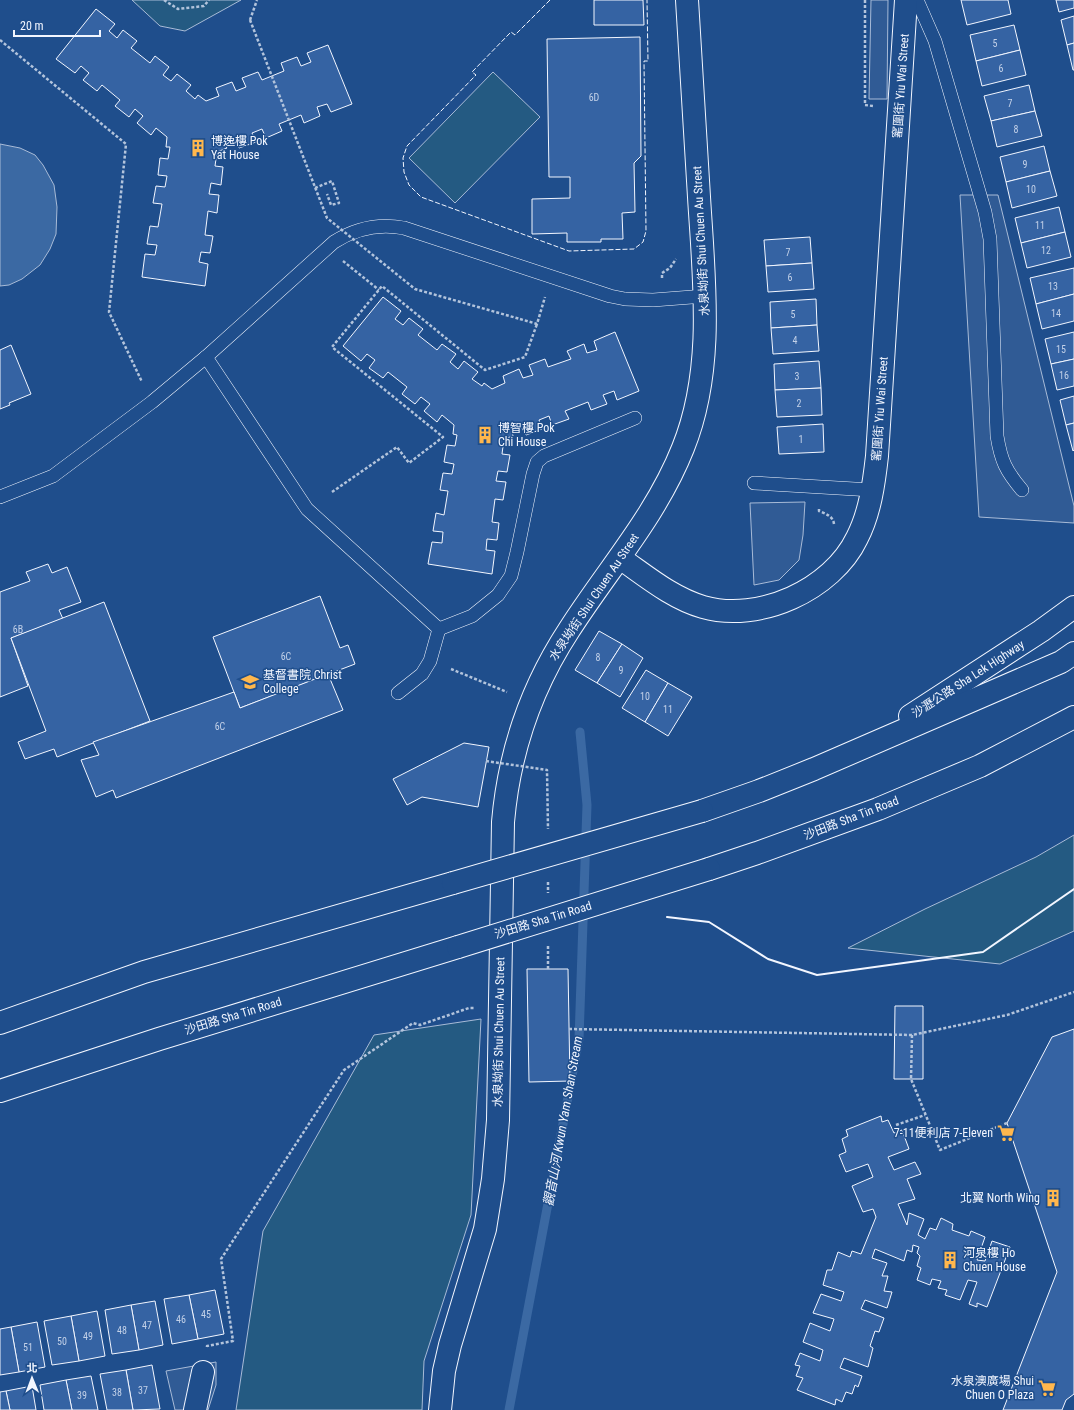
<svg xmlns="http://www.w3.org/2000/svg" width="1074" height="1410" font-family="'Roboto Condensed','Noto Sans TC',sans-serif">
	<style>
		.green { fill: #245a82; stroke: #a8bbd7 }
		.parking { fill: #305b95; stroke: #a8bbd7 }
		.water { fill: #3b69a3; stroke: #a8bbd7 }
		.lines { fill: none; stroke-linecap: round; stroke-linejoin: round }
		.stream { stroke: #3b69a3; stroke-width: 9 }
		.building { fill: #3563a3; stroke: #f2f6ff }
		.lane-casing { stroke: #f2f6ff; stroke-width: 14 }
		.street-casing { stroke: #f2f6ff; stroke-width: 24 }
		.secondary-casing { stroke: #f2f6ff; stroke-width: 24 }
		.highway-casing { stroke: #f2f6ff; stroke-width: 24 }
		.path { stroke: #b3c4dc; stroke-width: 2.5; stroke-dasharray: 3 2; stroke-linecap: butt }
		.lane { stroke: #1f4e8c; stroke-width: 13 }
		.street { stroke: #1f4e8c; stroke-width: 22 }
		.secondary { stroke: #1f4e8c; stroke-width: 22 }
		.highway { stroke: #1f4e8c; stroke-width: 22 }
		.highway-bridge-casing { stroke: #f2f6ff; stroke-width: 24; stroke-linecap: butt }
		.path-bridge { stroke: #b3c4dc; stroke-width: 2.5; stroke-dasharray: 3 2; stroke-linecap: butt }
		.highway-bridge { stroke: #1f4e8c; stroke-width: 22 }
		.fence { stroke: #f2f6ff; stroke-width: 1; stroke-dasharray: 5 2; stroke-linecap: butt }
		.wall { stroke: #f2f6ff; stroke-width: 2 }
		.labels { text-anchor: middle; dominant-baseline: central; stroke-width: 3; stroke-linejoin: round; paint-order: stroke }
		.number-label { font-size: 10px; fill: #c3d1e8 }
		.street-label { font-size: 12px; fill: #f2f6ff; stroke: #1f4e8c }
		.poi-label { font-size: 12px; fill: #f2f6ff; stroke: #1f4e8c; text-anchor: start }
		.water-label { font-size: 13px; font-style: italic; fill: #f2f6ff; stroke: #1f4e8c }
	</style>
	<rect width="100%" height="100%" fill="#1f4e8c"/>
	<g class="green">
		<path d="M132,0H241L185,31L160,26Z"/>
		<path d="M493,72L540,117L455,203L409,158Z"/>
		<path d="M1074,835V931L1000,964L848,948L925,909L1036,857Z"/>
		<path d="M481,1019L471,1215L424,1361L422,1410H236L263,1231L374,1035Z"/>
	</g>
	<g class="parking">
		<path d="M871,0H888L887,99H869Z"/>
		<path d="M960,195H998L1074,506V523L979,517Z"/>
		<path d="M805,502L803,535L799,560L779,580L754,585L750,503Z"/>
		<path d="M216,1362V1385L208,1410H175L166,1371Z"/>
	</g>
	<path class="water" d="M0,144L20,148L35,155L43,165L54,185L57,207L56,234L50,249L40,265L22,279L9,285L0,286Z"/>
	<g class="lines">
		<path class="stream" d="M509,1410L579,1039L587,805L580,732"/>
	</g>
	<g class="building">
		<path d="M594,0H643L644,25H594Z"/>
		<path d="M961,0H1008L1011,14L967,25Z"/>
		<path d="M1056,0H1074V8L1059,12Z"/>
		<path d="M96,9L115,24L109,31L117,38L123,30L137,41L131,48L150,63L155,56L169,67L163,75L171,81L177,74L191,85L186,91L195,99L198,95L206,101L219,96L216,88L232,82L236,91L246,87L242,78L258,72L262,80L284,71L281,63L297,57L301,66L311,62L307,53L328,45L352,104L331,112L327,104L317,107L320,116L304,123L301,115L279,124L282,131L266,138L262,129L252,133L256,142L239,148L236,140L225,145L227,148L217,152L215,166L223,167L221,185L211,183L209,194L219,195L217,213L208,211L205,235L213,236L210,253L201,252L199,262L208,264L205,286L142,277L145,254L155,255L157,245L147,244L150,226L158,227L162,204L153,203L156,186L165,187L167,176L158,175L160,158L168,159L170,147H166L167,137L156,128L151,135L137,123L143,116L135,109L129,117L115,106L120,100L102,85L97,91L83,80L89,73L81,66L75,73L56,59Z"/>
		<path d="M1074,16V43L1067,45L1061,20Z"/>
		<path d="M1014,25L1020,50L976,61L970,35Z"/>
		<path d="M640,37L641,156L634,163L635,212L622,213L623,239H601V242H567V233L532,234V199L570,198V177H549L547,39Z"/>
		<path d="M1074,43V70H1073L1067,45Z"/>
		<path d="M1020,50L1026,75L982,86L976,61Z"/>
		<path d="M1029,85L1035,111L991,121L984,96Z"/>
		<path d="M1035,111L1042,136L997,147L991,121Z"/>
		<path d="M1044,146L1050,171L1006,182L1000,157Z"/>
		<path d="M1050,171L1057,196L1012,208L1006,182Z"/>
		<path d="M1059,207L1065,232L1021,243L1015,218Z"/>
		<path d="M1065,232L1071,257L1027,268L1021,243Z"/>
		<path d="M810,237L812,263L766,266L764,240Z"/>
		<path d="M812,263L814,289L768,292L766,266Z"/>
		<path d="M1074,268V294L1036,304L1030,278Z"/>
		<path d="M1074,294V321L1042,329L1036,304Z"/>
		<path d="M383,297L401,311L395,319L403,325L409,318L423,329L418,335L437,350L442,344L456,354L450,362L458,369L464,361L478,372L472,379L482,386L484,383L492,389L505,383L503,376L519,369L523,378L533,375L529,365L545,359L548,367L571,359L567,351L584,344L587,353L597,350L594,341L615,332L639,391L617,400L614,391L603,395L607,404L591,410L588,402L565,411L569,419L552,425L549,416L539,420L542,429L526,435L523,428L512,432L513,436L504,439L502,454L510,455L507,472L498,471L496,481L506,482L503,500L495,499L492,522L499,523L497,540L487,539L486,550L495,551L492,574L428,564L432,542L442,543L443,532L433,531L436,513L444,515L448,491L440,490L443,473L452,474L454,464L444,462L447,445L455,446L457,435L453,434L454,425L442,415L437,422L424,411L430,404L421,397L415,404L402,394L407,387L388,372L383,378L369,368L375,360L367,354L361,361L343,346Z"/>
		<path d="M816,299L817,325L771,328L770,302Z"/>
		<path d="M817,325L819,351L773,354L771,328Z"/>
		<path d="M1074,332V359L1051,364L1045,339Z"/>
		<path d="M11,345L31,394L9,403L10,405L0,409V350Z"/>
		<path d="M1074,359V386L1057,390L1051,364Z"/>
		<path d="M819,361L821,388L775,390L774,364Z"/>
		<path d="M821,388L822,415L777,417L775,390Z"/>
		<path d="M1074,396V423L1066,425L1060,400Z"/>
		<path d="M1074,423V450L1073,451L1066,425Z"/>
		<path d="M823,424L824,452L779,454L777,427Z"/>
		<path d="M48,564L52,573L67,567L81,602L59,610L63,619L11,638L28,686L0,697V592L30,581L26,572Z"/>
		<path d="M320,596L340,648L348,645L355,664L240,708L213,637Z"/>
		<path d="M104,602L150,721L57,757L54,749L25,759L18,742L46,731L11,638Z"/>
		<path d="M599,631L622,644L597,683L575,670Z"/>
		<path d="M622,644L643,658L620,697L597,683Z"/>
		<path d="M646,670L668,683L645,722L622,708Z"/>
		<path d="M328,674L343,710L116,798L113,790L96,797L81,760L99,755L93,742L234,692L240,708Z"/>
		<path d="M668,683L692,697L668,736L645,722Z"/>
		<path d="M464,743L489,747L478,807L422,797L407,805L393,779Z"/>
		<path d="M527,969H568L570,1081L529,1082Z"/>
		<path d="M895,1006H923V1079H894Z"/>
		<path d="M1074,1029V1394L1066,1400L1062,1410H1003L1057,1272L1007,1123L1052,1037Z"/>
		<path d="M881,1116L882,1122L888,1120L894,1133L902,1130L909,1149L888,1157L894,1170L915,1162L921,1174L907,1179L915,1199L898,1204L907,1225L909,1213L924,1219L918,1235L925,1239L930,1228L936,1230L941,1218L953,1224L952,1230L969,1236L971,1231L985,1237L977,1260L985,1261L992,1241L1010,1247L987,1307L977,1303V1307L969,1304L977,1282L968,1280L960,1300L945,1295L947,1290L938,1288L941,1281L932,1279L930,1285L917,1280L921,1268L917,1266L920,1256L917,1253L919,1247L913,1245L912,1252L907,1250L904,1261L875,1249L872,1258L887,1263L882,1276H888L884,1291L892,1292L887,1308L865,1300L861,1309L884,1318L879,1332L875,1331L870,1346L873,1348L868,1367L844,1358L840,1368L862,1376L858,1387L855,1385L852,1394L846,1392L842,1402L836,1399L835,1405L797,1390L803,1378L796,1376L800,1366L795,1365L800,1353L820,1361L823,1350L803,1342L810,1323L830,1331L834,1319L813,1313L821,1294L841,1301L844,1292L823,1285L827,1270H832L838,1252L850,1257L852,1251L861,1254L876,1217L873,1209L863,1212L852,1186L873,1177L868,1164L846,1172L839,1155L846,1152L842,1139L848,1136L846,1130Z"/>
		<path d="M215,1290L224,1334L198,1339L189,1295Z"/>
		<path d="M189,1295L198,1339L172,1344L164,1299Z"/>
		<path d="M155,1301L163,1345L139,1350L131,1305Z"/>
		<path d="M131,1305L139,1350L112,1354L105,1310Z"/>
		<path d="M97,1311L105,1356L79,1361L71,1316Z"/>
		<path d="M71,1316L79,1361L52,1365L44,1321Z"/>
		<path d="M37,1322L45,1367L19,1372L11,1327Z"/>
		<path d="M11,1327L19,1372L0,1375V1329Z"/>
		<path d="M152,1365L160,1409L133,1410L126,1370Z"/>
		<path d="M126,1370L133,1410H107L100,1374Z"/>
		<path d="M91,1376L98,1410H72L66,1380Z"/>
		<path d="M66,1380L72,1410H44L40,1385Z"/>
		<path d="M32,1386L36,1410H10L6,1391Z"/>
		<path d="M6,1391L10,1410H0V1392Z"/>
	</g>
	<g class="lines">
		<g class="lane-casing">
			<g id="lane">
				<path d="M917,0L935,41L985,212L990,239L997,436C1001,461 1006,471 1022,490"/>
				<path d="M206,357L307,509L439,629L472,616L498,595L511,576L517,552L533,474L537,462L544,456L635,418"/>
				<path d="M754,483L872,490"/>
				<path d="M0,497L53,476L152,402L206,357L334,242C356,228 378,223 404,228L610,296L625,299L653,300L705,296"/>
				<path d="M398,693L422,674L430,661L439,629"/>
			</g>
		</g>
		<g class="street-casing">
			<g id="street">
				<path d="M620,558C646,576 672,598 703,607C759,623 832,590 857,538C870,513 874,483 877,456L906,0"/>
				<path d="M195,1410L203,1372"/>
			</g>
		</g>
		<g class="secondary-casing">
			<path id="secondary" d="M440,1410L444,1371L450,1345L485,1229L493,1179L498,1120L503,822C509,753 531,688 569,630C608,569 656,516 683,448C715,369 704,280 699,197C695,131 691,66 687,0"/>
		</g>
		<g class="highway-casing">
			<g id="highway">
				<path d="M910,716L1041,631L1074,607"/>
				<path d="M702,811L759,791L814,769L1061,662L1074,653"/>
				<path d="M709,869L757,853L878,809L980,766L1074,717"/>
				<path d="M0,1023L144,972L453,883"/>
				<path d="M0,1091L159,1039L458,947"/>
			</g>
		</g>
		<g class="path">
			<path d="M164,0L178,9L204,6L209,0"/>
			<path d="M865,0V105L873,106"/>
			<path d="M250,20L257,0"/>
			<path d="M0,40L126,144L109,312L142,382"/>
			<path d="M315,188L332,181L339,203L331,205L327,194"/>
			<path d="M343,261L379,290"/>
			<path d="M662,278V273L670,268L676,259"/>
			<path d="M520,319L537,324L545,297"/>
			<path d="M332,492L397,447L409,463L443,437L332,347L382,286L485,370L525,357L537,324"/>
			<path d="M819,509V511C826,514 833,516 834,524"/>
			<path d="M451,669L507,692"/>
			<path d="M569,1029L912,1035L1007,1015L1074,992"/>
			<path d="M912,1035L911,1079L940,1150L1007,1123"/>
			<path d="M896,1125L925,1115"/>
			<path d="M207,1347V1346L233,1341L221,1259L344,1070L413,1023L420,1025L469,1008H474"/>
		</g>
		<use href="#lane" class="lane"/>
		<use href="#street" class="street"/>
		<use href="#secondary" class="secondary"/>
		<use href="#highway" class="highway"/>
		<g class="highway-bridge-casing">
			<g id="highway-bridge">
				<path d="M453,883L702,811"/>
				<path d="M458,947L709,869"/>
			</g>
		</g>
		<g class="path-bridge">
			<path d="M250,20L327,218L415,289L520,319"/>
			<path d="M486,761L547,770L548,829"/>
			<path d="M548,882V893"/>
			<path d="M548,946V969"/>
		</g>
		<use href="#highway-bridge" class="highway-bridge"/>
		<path class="fence" d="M550,0L515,35L511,32L472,72L476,75L407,146L403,158L404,172L409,185L421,197L569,251L634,249L643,242L646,231L644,61H648L647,0"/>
		<path class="wall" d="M667,917L709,922L768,959L817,975L983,952L1074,889"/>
	</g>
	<defs>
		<g id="building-bare" transform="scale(1.38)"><path d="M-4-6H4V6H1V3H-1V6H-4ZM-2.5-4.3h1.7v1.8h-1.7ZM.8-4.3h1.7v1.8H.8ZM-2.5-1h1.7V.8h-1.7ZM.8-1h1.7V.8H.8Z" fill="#ffb74d" stroke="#1f4e8c" stroke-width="2.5" paint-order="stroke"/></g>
		<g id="school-bare" transform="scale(1.38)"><path d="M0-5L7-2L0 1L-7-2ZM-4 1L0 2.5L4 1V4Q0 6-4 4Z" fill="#ffb74d" stroke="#1f4e8c" stroke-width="2.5" paint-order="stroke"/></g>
		<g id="supermarket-bare" transform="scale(1.38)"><path d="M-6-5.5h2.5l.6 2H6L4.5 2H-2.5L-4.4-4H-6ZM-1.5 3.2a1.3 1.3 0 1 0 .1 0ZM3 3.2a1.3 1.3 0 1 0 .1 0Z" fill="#ffb74d" stroke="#1f4e8c" stroke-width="2.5" paint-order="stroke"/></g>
	</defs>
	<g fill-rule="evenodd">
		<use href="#building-bare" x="198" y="148"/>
		<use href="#building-bare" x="485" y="435"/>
		<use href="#school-bare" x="250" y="682"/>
		<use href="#supermarket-bare" x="1006" y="1133"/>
		<use href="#building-bare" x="1053" y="1198"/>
		<use href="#building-bare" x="950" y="1260"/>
		<use href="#supermarket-bare" x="1047" y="1388"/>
	</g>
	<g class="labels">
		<g class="number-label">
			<text x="995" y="43">5</text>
			<text x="1001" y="68">6</text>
			<text x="594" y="97">6D</text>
			<text x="1010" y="103">7</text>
			<text x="1016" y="129">8</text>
			<text x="1025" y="164">9</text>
			<text x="1031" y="189">10</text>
			<text x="1040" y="225">11</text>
			<text x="1046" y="250">12</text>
			<text x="788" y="252">7</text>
			<text x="790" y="277">6</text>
			<text x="1053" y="286">13</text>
			<text x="1056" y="313">14</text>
			<text x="793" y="314">5</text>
			<text x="795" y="340">4</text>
			<text x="1061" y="349">15</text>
			<text x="1064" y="375">16</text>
			<text x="797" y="376">3</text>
			<text x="799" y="403">2</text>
			<text x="801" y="439">1</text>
			<text x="18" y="629">6B</text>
			<text x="286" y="656">6C</text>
			<text x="598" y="657">8</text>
			<text x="621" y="670">9</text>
			<text x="645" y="696">10</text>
			<text x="668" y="709">11</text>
			<text x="220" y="726">6C</text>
			<text x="206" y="1314">45</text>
			<text x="181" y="1319">46</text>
			<text x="147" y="1325">47</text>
			<text x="122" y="1330">48</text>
			<text x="88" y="1336">49</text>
			<text x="62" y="1341">50</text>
			<text x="28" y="1347">51</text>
			<text x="143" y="1390">37</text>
			<text x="117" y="1392">38</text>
			<text x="82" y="1395">39</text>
		</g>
		<g class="street-label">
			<text transform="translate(901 86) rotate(-86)">窰圍街 Yiu Wai Street</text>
			<text transform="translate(701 241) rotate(-93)">水泉坳街 Shui Chuen Au Street</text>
			<text transform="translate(880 409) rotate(-86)">窰圍街 Yiu Wai Street</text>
			<text transform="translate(594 597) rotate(-56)">水泉坳街 Shui Chuen Au Street</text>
			<text transform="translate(968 679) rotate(-33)">沙瀝公路 Sha Lek Highway</text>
			<text transform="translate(851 818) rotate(-21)">沙田路 Sha Tin Road</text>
			<text transform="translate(543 920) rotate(-17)">沙田路 Sha Tin Road</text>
			<text transform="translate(233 1016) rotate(-17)">沙田路 Sha Tin Road</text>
			<text transform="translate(499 1032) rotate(-89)">水泉坳街 Shui Chuen Au Street</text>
		</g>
		<g class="poi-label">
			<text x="211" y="141">博逸樓 Pok<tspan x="211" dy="14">Yat House</tspan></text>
			<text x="498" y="428">博智樓 Pok<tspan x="498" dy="14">Chi House</tspan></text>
			<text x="263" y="675">基督書院 Christ<tspan x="263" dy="14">College</tspan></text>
			<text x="993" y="1133" text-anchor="end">7-11便利店 7-Eleven</text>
			<text x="1040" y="1198" text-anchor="end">北翼 North Wing</text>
			<text x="963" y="1253">河泉樓 Ho<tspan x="963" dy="14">Chuen House</tspan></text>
			<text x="1034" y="1381" text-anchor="end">水泉澳廣場 Shui<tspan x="1034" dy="14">Chuen O Plaza</tspan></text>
		</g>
		<g class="water-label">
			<text transform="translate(563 1121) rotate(-80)">觀音山河 Kwun Yam Shan Stream</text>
		</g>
	</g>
	<g transform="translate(32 1378) rotate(359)" stroke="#1f4e8c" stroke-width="3" paint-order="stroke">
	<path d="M0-3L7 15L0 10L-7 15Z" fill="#f2f6ff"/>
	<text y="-6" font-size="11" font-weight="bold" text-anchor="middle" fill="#f2f6ff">北</text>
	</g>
	<path d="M14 30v6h86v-6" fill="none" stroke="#f2f6ff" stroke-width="2"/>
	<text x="20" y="30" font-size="12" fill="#f2f6ff" stroke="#1f4e8c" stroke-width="3" paint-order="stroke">20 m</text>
</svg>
